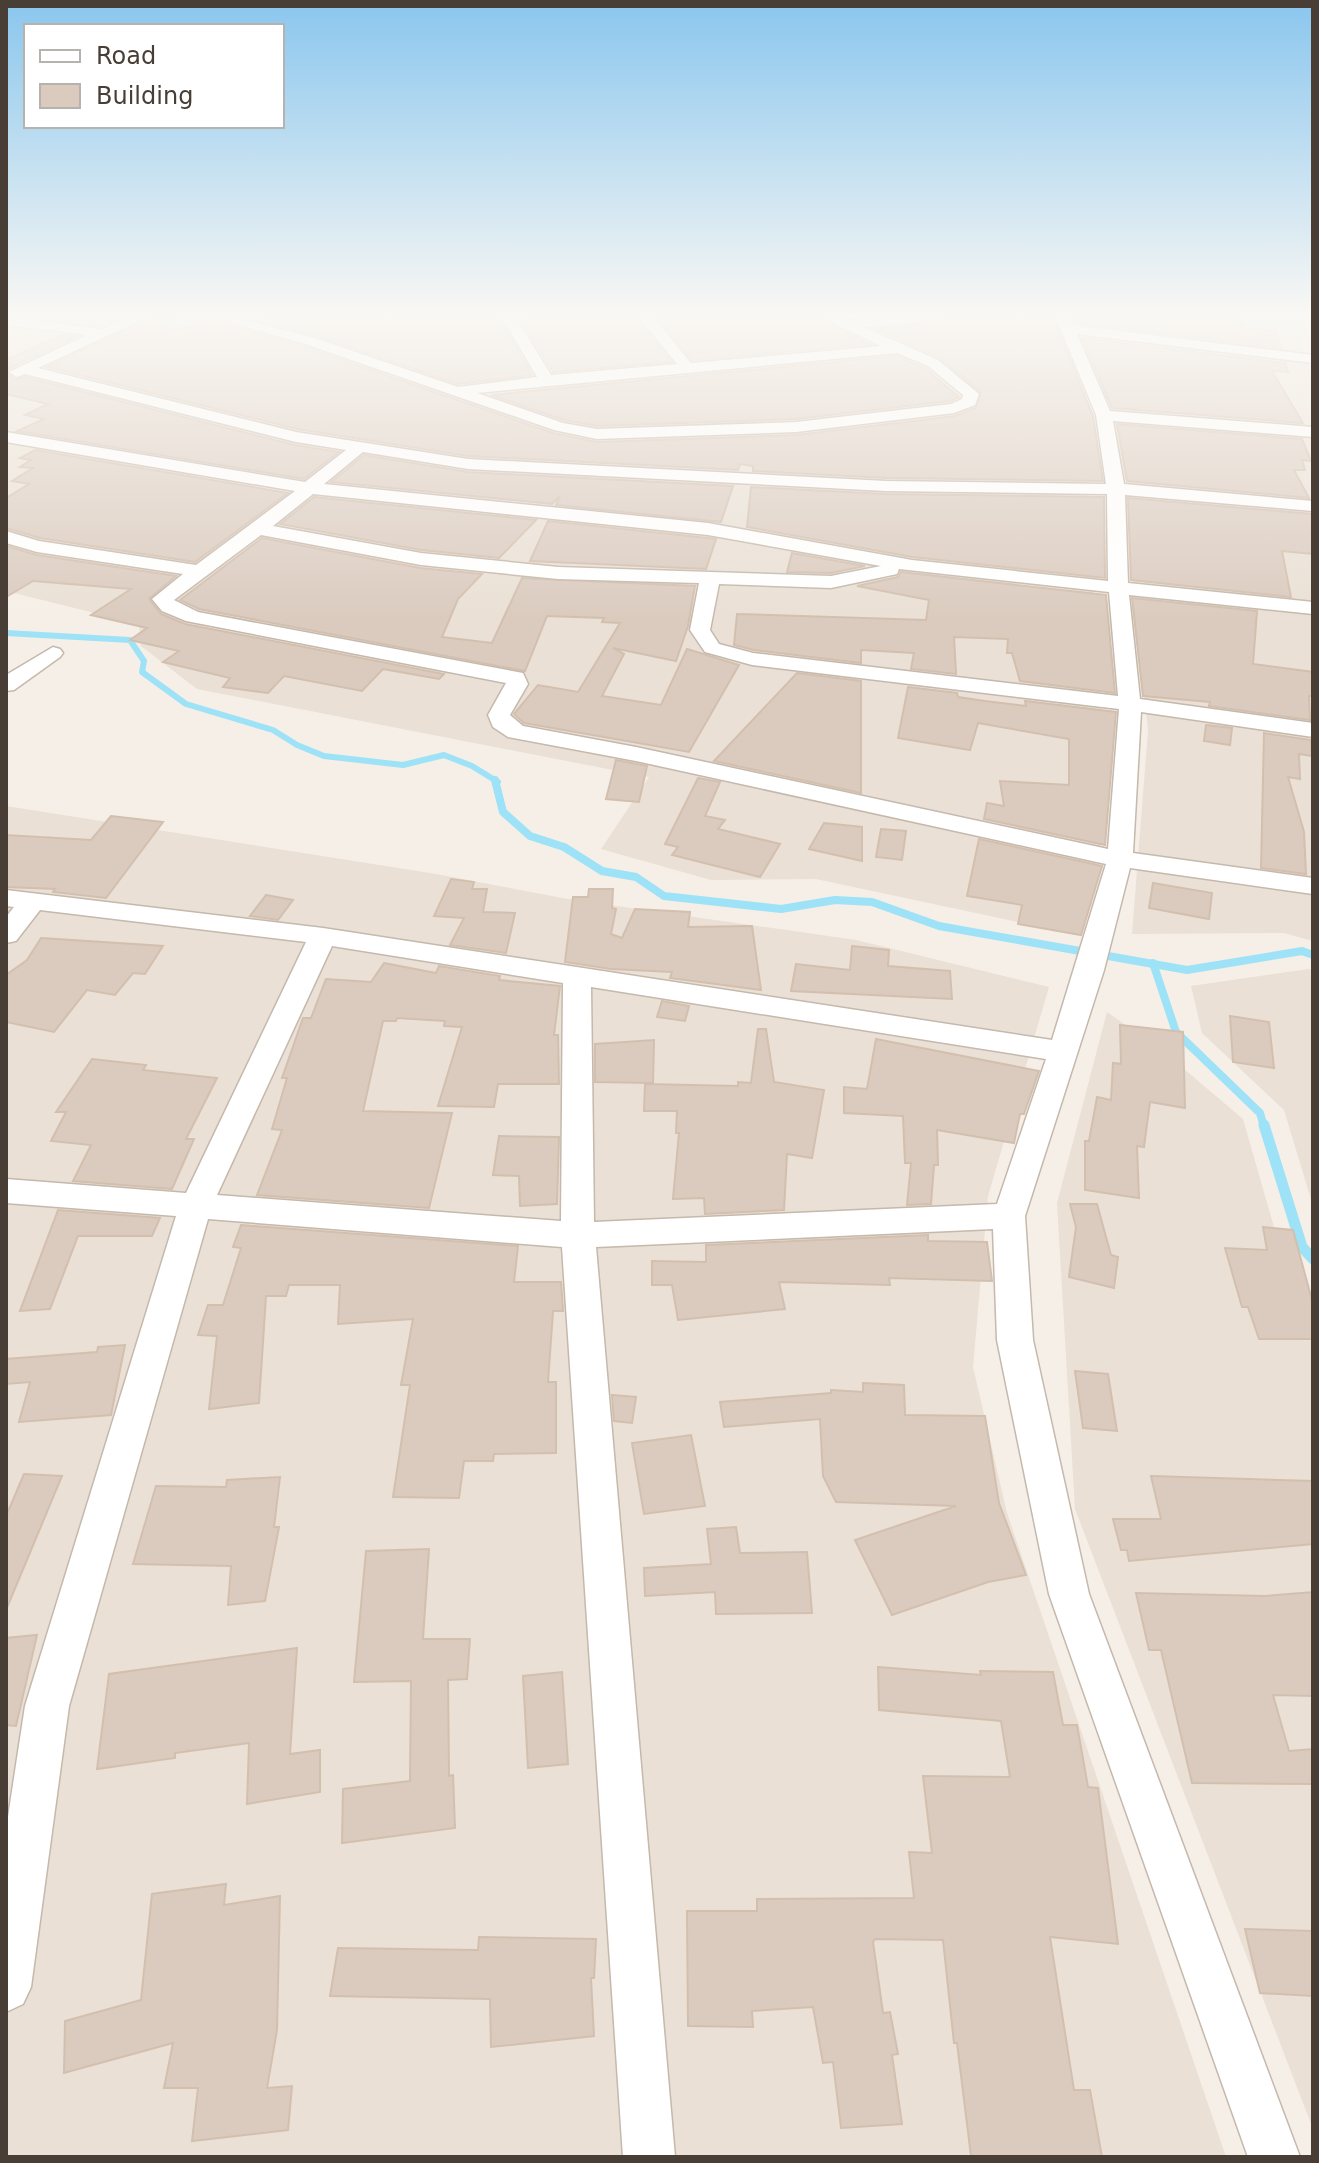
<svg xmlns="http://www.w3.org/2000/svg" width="1319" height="2163" font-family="'DejaVu Sans',sans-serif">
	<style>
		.residential { fill: #eae0d5 }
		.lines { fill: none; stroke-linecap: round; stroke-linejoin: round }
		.stream-far2 { stroke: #9ee2f7; stroke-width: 6 }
		.stream-far1 { stroke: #9ee2f7; stroke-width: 8 }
		.stream { stroke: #9ee2f7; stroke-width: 11 }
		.building { fill: #dbcbbf; stroke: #d3bfae; stroke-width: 2 }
		.street-casing { stroke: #c5b8ac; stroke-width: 3 }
		.street { fill: #fff; fill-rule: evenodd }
	</style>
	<rect width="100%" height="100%" fill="#f5efe7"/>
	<g class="residential">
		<path d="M6,316H1040L1047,328L1088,483L1101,693V847L1079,935L816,879L711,880L601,849L649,777L197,689L141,646L139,624L6,591Z"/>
		<path d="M1073,316H1313V941L1284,933L1132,934L1148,731L1133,581L1110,415Z"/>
		<path d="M6,806L436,874L568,899L856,940L1049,987L988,1196L973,1367L1007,1513L1226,2157H6Z"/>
		<path d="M1309,969L1313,970V1206L1284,1110L1202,1033L1191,986Z"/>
		<path d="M1107,1012L1164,1052L1243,1119L1282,1255L1313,1320V2129L1075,1509L1057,1203Z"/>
	</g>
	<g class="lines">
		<path class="stream-far2" d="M6,633L130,640L144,661L142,672L186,704L273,730L297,745L324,756L403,765L444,755L472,766L498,782"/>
		<g class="stream-far1">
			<path d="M495,780L503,812L530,836L564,847L602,871L636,877L664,896L781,909L835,900L872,902L939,926L1187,970L1302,951L1313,955"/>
			<path d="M1153,963L1176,1032L1260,1113L1264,1127"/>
		</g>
		<path class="stream" d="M1264,1125L1302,1247L1313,1259"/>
	</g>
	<g class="building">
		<path d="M153,316H182L159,331L221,323L304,347L553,433L597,442L796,435L955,416L976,408L981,392L939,357L876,329L940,323L950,317L960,316H1052L1093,416L1103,481L886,478L753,471V466L740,464L738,470L468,456L297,429L47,367Z"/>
		<path d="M274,316H377L388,324L397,316H498L532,375L458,384L316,335L252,319Z"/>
		<path d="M567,316H635L671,362L553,372L520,318Z"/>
		<path d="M656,316H816L870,344L692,360Z"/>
		<path d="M1072,316H1246L1241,328L1276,331L1281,348L1075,322Z"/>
		<path d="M62,335L76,337L8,369L6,373L15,380L25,377L295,445L339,452L304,479L17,431L44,419L25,415L48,404L6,394V360Z"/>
		<path d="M1082,338L1285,363L1288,372L1272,371L1303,423L1112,408Z"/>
		<path d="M897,356L926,369L959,397L950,401L796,419L597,426L564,420L491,395Z"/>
		<path d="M1117,424L1302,439L1311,461L1302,460L1305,470H1294L1309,498L1127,481Z"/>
		<path d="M35,450L288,493L195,562L40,538L6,528V498L29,484L12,481L33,468L20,467L31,460L20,458Z"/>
		<path d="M364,455L468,472L733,486L721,522L556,505L560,496L552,504L331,482Z"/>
		<path d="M751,487L886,494L1104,497L1105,578L912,557L747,527Z"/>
		<path d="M314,497L536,520L499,558L421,550L280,524Z"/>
		<path d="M1128,498L1313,514V554L1282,551L1291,597L1131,580Z"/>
		<path d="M548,521L708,538L716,539L706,569L530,561Z"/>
		<path d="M262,538L420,568L482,574L458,599L442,637L492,643L522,578L695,586L688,626L676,661L613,648L624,654L602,696L661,705L687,649L739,665L689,752L524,723L514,714L538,685L578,692L620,623L602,622L604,618L547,616L525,671L199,609L180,600Z"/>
		<path d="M6,546L37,555L176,576L149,599L161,614L185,624L444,674L439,679L383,669L362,691L284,676L268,693L223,687L230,678L163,662L179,651L130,640L147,628L91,615L131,589L33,581L6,597Z"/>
		<path d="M792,553L865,566L831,573L787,572Z"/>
		<path d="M901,572L1106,595L1115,693L1020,681L1012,653H1007L1008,639L954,637L956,674L911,669L914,653L861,650V663L754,650L734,645L737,614L926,620L929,600L857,586L898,577Z"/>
		<path d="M1132,598L1257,611L1253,664L1313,672V696H1309L1310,720L1209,706L1210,702L1143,696Z"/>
		<path d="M797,673L861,681V793L714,761Z"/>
		<path d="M908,687L957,693L958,697L985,701L1026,706L1025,701L1116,712L1105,845L984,819L987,803L1004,806L1000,781L1069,785V739L978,723L970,750L898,738Z"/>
		<path d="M1206,725L1232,728L1230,745L1204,741Z"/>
		<path d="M1264,733L1311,740L1312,756L1299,754L1300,779L1288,777L1304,832L1306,874L1261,868Z"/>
		<path d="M616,760L647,766L639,802L606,799Z"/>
		<path d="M698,778L720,782L705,816L725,820L718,829L780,844L760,877L672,855L678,847L665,844Z"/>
		<path d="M111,816L163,822L106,898L53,892L55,889L6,887V835L91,840Z"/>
		<path d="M824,823L862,827V861L809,849Z"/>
		<path d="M881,829L906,831L902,860L876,857Z"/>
		<path d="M979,839L1102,866L1081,935L1018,924L1022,905L967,896Z"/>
		<path d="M451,879L474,882L472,889H487L483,912L515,913L506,953L450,945L464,918L434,916Z"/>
		<path d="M1153,883L1212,893L1209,919L1149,908Z"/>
		<path d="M589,889H613L612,908L616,909L611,934L622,938L635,909L690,912L688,927L752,926L761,990L670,978L672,972L611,969L565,962L573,897H588Z"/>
		<path d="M266,895L293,900L278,920L250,916Z"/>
		<path d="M41,938L163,946L145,974L133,973L115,995L87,990L54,1032L6,1022V975L27,960Z"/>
		<path d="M852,946L889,950L888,966L950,971L952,999L791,991L796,964L850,970Z"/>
		<path d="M384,963L436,973L439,966L500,976L499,980L560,986L554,1035H558L559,1084H498L494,1107L438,1106L462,1027L444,1026L445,1021L397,1018L396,1021H383L363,1111L452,1113L429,1208L257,1195L282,1130L272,1129L287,1078H282L303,1018H311L326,979L371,982Z"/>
		<path d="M662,1001L689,1006L685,1021L657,1017Z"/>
		<path d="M1230,1016L1269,1022L1274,1068L1233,1062Z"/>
		<path d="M1120,1025L1183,1032L1185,1108L1150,1102L1144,1147L1137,1146L1139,1198L1085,1190V1141H1089L1097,1097L1111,1100L1113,1063L1121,1064Z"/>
		<path d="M758,1029H766L774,1082L824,1090L812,1158L787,1154L784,1210L705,1214L704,1198L673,1199L679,1133H676L677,1111H644L645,1084L738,1086V1082L751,1083Z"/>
		<path d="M876,1039L1039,1071L1024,1114H1020L1014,1143L937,1130L938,1165H934L931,1204L907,1205L911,1163H905L903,1116L844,1113V1087L867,1089Z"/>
		<path d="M654,1040L653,1083L595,1082V1044Z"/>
		<path d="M92,1059L146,1065L143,1070L217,1078L186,1139H194L172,1189L73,1181L91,1145L51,1141L66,1112H56Z"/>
		<path d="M499,1136L559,1137L557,1204L520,1206L519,1176L493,1175Z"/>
		<path d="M1070,1204H1097L1111,1255L1118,1257L1114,1288L1069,1277L1076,1227Z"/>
		<path d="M58,1210L160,1218L152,1236H78L50,1309L20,1311Z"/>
		<path d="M241,1225L518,1246L514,1282H561L563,1311H553L548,1382H556V1453L494,1454L493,1461H464L459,1498L393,1497L410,1385H401L413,1319L338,1324L340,1285H289L286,1296H266L259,1403L209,1409L217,1336L198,1335L208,1305H223L241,1248L233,1247Z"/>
		<path d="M1263,1227L1293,1230L1313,1304V1339H1259L1248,1307H1242L1225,1248L1267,1250Z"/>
		<path d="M928,1235V1241L987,1242L992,1281L889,1278L890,1285L779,1282L785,1309L678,1320L672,1285H652V1261L706,1262V1245Z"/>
		<path d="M125,1345L111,1415L19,1422L30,1382L6,1384V1359L97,1352L98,1347Z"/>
		<path d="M1075,1371L1108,1374L1117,1431L1083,1428Z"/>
		<path d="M863,1383L904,1385L905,1415L985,1416L999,1503L1026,1575L988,1582L892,1615L855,1540L956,1506L836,1502L823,1476L820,1419L724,1427L720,1402L831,1393V1390L863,1392Z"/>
		<path d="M612,1395L636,1397L632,1423L614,1421Z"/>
		<path d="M691,1435L705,1506L644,1514L632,1443Z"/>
		<path d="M24,1474L62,1476L6,1610V1516Z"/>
		<path d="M1151,1476L1313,1481V1544L1129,1561L1127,1550H1121L1113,1519H1161Z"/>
		<path d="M280,1477L274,1527H279L265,1601L228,1605L231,1566L133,1564L156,1486L226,1487L227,1480Z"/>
		<path d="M736,1527L740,1553L807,1552L812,1613L716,1614L715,1592L645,1596L644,1568L711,1564L707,1529Z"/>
		<path d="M429,1549L423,1639H470L467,1679L448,1680L449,1776L453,1775L455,1828L342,1843L343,1789L410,1781L411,1681L354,1682L366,1551Z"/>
		<path d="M1313,1592V1696L1273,1695L1289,1751L1313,1749V1784L1192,1783L1161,1650H1149L1136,1593L1265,1596Z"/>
		<path d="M37,1635L16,1726L6,1725V1638Z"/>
		<path d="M297,1648L290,1754L320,1750V1792L247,1804L249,1743L175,1753V1758L97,1769L109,1674Z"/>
		<path d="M878,1667L981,1675L980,1671L1053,1672L1063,1725H1077L1088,1787L1098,1788L1118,1944L1050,1937L1074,2090H1090L1102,2157L971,2156L957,2043H954L943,1940L875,1939L873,1942L883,2013L890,2012L898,2054L892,2055L902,2124L841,2128L833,2062L823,2063L813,2007L752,2011L753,2027L688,2026L687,1911H757V1899L914,1898L909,1852L932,1853L923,1776L1010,1777L1001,1721L879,1710Z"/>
		<path d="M562,1672L568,1764L528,1768L523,1676Z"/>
		<path d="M226,1884L224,1905L280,1896L277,2030L267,2088L292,2086L288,2130L192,2141L198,2088H164L173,2043L64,2073L65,2021L141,2000L152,1894Z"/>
		<path d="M1245,1929L1313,1931V1996L1260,1993Z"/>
		<path d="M479,1937L596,1939L594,1978H591L594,2036L491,2047L490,1999L330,1996L338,1948L478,1950Z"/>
	</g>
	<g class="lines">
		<g class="street-casing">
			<g id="street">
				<path d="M132,316H150L38,368L296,432L468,459L886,481L1106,484L1096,415L1055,316H1069L1073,325L1313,355V363L1077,334L1110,411L1313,427V437L1113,421L1124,484L1313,501V511L1125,495L1128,583L1313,602V614L1129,595L1140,699L1313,723V737L1141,712L1133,853L1313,878V894L1130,868L1104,970L1025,1216L1033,1340L1089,1594L1300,2157H1248L1049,1594L997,1340L993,1229L596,1247L675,2157H623L562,1247L208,1219L69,1706L31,1987L23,2004L6,2012V1830L25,1706L176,1216L6,1203V1179L186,1193L306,942L40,910L16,941L6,943V917L14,907L6,906V890L323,928L1052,1040L1106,864L636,761L508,737L493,727L488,715L506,683L186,621L162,611L152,599L183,574L37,552L6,543V531L39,541L196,565L295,491L6,442V432L305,482L346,450L296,442L25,374L17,377L9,372L87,335L6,325V317L102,329ZM363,452L468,469L886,491L1107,494L1108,581L912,560L708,523L324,484ZM313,494L708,535L881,566L831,576L558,567L421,553L273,526ZM261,535L421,565L558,579L699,583L690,630L705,652L752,665L1119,709L1108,849L636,747L523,726L510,715L528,684L523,673L198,612L174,600ZM899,569L1109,592L1118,696L753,653L719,644L710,630L719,584L831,588L897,574ZM332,946L563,983L561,1221L217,1195ZM591,987L1046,1059L997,1204L594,1222Z"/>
				<path d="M208,316H230L315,338L458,387L537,377L501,316H515L551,375L677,364L638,316H652L691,363L881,346L819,316H837L849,321L897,316H947L940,320L864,327L938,360L979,394L975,405L954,413L796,432L597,439L554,430L305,344ZM897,353L928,366L963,395L962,399L951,404L796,422L597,429L563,423L477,393Z"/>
				<path d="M380,316H394V317L387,321Z"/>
				<path d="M53,647L60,649L63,653L60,657L14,690L6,691V675Z"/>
			</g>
		</g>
		<use href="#street" class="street"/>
	</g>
	<linearGradient id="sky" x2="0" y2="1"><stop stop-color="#8ac6ee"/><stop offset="0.51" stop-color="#faf8f4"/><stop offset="1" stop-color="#faf8f4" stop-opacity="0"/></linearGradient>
	<rect width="1319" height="619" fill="url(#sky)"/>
	<rect width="1319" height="2163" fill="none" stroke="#493e35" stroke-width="16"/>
	<rect x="24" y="24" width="260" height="104" fill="#ffffff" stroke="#b6b2ae" stroke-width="2"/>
	<rect x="40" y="50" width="40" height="12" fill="#ffffff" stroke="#b6b2ae" stroke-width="2"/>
	<text x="96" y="64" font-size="24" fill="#493e35">Road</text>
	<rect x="40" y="84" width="40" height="24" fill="#dbcbbf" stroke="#b6b2ae" stroke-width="2"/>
	<text x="96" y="104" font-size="24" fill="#493e35">Building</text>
</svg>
